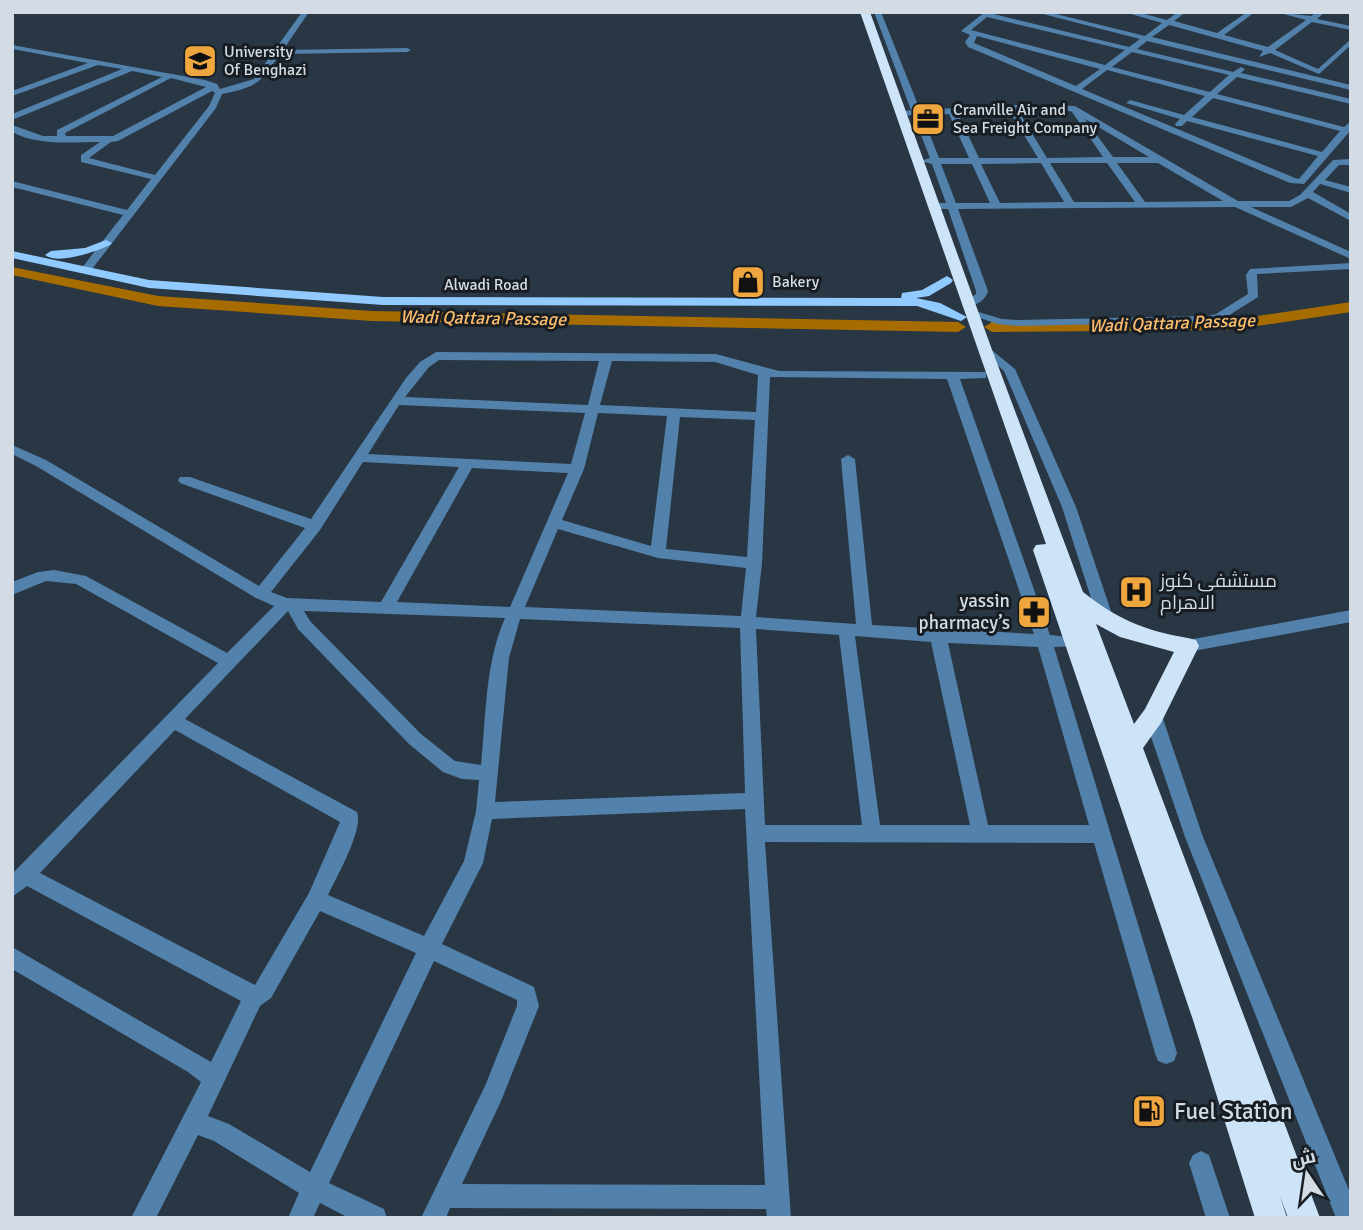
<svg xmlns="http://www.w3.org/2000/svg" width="1363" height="1230" font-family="Signika,Cairo,sans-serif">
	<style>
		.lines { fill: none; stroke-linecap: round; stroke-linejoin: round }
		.river { fill: #a76c00; fill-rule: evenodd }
		.minor { fill: #5281ab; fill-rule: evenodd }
		.major { fill: #91cafe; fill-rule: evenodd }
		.highway { fill: #cde3f8; fill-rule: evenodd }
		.labels { text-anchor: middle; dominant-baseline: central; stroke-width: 6; stroke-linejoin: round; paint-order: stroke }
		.far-poi-label { font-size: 16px; fill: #d3dce4; stroke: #171d23; text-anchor: start }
		.far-street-label { font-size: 16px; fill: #d3dce4; stroke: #171d23 }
		.far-water-label { font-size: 18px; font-style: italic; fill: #fdbd6b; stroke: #171d23 }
		.poi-label { font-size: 19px; fill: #d3dce4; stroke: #171d23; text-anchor: start }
		.near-poi-label { font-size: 23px; fill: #d3dce4; stroke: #171d23; text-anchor: start }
	</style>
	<rect width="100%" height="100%" fill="#293643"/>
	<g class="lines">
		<g class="river">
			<path d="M12,267L158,296L372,311L958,322L966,327L958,332L372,321L158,306L12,275Z"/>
			<path d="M1351,302V312L1231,330L992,332L984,327L992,322L1231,320Z"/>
		</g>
		<g class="minor">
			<path d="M302,12H309L283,50L407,48L411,50L407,52L280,54C259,84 259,86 222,94L216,108L89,273H81V269L123,215L12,187V181L127,210L151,179L81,162V155L100,142C71,142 38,146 12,132V125L43,136H57V130L162,77L132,71L12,120V114L122,69L98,65L12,96V91L88,63L12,49V45L205,80L217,84L220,89L254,79ZM171,78L206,87L113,136H66L65,133ZM212,91L215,93L209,106L155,175L89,158L111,142L118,141Z"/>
			<path d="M874,12H881L920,110L1012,105L1075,106L1238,201H1289L1300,195L1333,160L1351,159V165H1339L1325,180L1351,187V193L1320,184L1313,192L1351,214V221L1308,198L1291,207H1251L1351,252V259L1235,207L958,209L988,291C986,300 974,308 964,306V302L976,294V291L948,209H932L927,206L932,203H946L932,164L920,161L930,158L913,115L900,116L896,113L911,110ZM1070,111L1072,112L1103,157L1047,158L1019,112ZM1010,112L1038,158H979L958,114ZM949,114L969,158H939L922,115ZM1085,119L1149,157H1113ZM1041,163L1064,202L1000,203L981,164ZM1050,163H1107L1135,202H1074ZM1117,163H1158L1223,201L1145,202ZM941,164H972L990,203H956Z"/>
			<path d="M985,12L1129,47L1140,39L1035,12H1048L1145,36L1162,23L1124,12H1137L1167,20L1178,12H1186L1174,21L1217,33L1247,12H1255L1224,35L1268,47L1306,20L1276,12L1311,16L1317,12H1325L1317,19L1351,26V30L1312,22L1275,50L1318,69L1351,39V45L1319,74L1270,53L1259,57L1263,51L1169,25L1152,37L1351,85V90L1147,41L1137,49L1233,72L1241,67L1245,69L1241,73L1351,99V104L1237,77L1217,94L1344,127L1351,121V130L1304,184L1290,183L968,47L965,42L970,35L961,31ZM987,17L1125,50L1105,65L971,30ZM977,36L1100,69L1076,86L974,43ZM1132,52L1229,75L1210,92L1112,67ZM1107,70L1205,96L1184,115L1130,100L1126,103L1180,119L1175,124L1176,126H1182L1187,121L1318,156L1299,179L1295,178L1082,89ZM1213,98L1340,131L1322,152L1192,117Z"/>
			<path d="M1351,263V269L1257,274L1258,297L1223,319L1207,322L1017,326L997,324L966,313L972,310L1002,319L1017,320L1207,316L1216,314L1248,294L1246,275L1250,269Z"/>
			<path d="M983,343L1015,369L1076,507L1115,623L1113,627H1101L1099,623L1062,507L1004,371L977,347Z"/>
			<path d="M436,352L716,354L779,371L986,372V378L960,379L1050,635L1079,638L1081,642L1079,646L1054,647L1177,1053L1174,1061L1166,1064L1158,1061L1155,1053L1094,843L765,842L791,1218H767L766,1209L450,1208L446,1218H421L485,1086L517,1006V1000L434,961L329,1183L384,1209L387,1218H349L320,1203L313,1218H288L299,1193L214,1141L198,1135L156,1218H131L201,1082L188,1072L12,969V947L211,1062L241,1001L27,886L12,897V874L218,663L76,584L46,581L12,595V582L38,572L54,570L86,576L227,653L274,606L256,598L36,466L12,454V445L46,460L259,586L305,528L180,483L178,480L180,477H190L311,519L406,378L420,362ZM439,360L599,361L588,405L405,397L429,367ZM612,361L715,362L758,375L756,412L600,405ZM770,377L947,379L1034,634L872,625L855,459L848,455L841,459L856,624L756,617L762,563ZM399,405L585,413L571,464L368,454ZM598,413L667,416L651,546L562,520L584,469ZM680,417L755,420L747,557L666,549ZM363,462L459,467L381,602L287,598L271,592L320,530ZM472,468L568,473L510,607L397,602ZM558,529L658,558L746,568L741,616L525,607ZM288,611L298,629L409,744L443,772L462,779L479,780L476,811L464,861L424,936L328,895C336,878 364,829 357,812L185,719ZM304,611L505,618C485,663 486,717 481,765L455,761L421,734L310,621ZM520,619L740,628L745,793L495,802L509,658ZM756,629L839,635L862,825H765ZM855,636L931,642L970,825H880ZM948,643L1038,647L1089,825H988ZM175,730L340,822L309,893L255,985L40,873ZM745,809L765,1185L462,1184L501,1101L539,1006L534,987L442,944L483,863L492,819ZM320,911L416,953L310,1172L229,1124L208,1116L260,1006L271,998Z"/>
			<path d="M1351,610V622L1188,652L1182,650L1180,646L1182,642L1188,640Z"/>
			<path d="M1153,709L1159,711L1162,716L1203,837L1351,1195V1218H1336L1185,837L1144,716L1147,711Z"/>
			<path d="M1201,1151L1209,1155L1230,1218H1206L1189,1163L1193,1155Z"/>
		</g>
		<g class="major">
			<path d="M106,240L112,243L110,245C95,252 58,265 45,255L51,251L85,248Z"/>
			<path d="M12,251L149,280L383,297L901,298L902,293L922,290L947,276L953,280L951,283L929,296L916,298L940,303L967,317L961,321L917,306L383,305L149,288L12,258Z"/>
		</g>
		<path class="highway" d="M860,12H870L991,347L1083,592C1119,620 1143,630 1188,638L1196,640L1199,646L1161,723L1143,748L1320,1218H1288L1280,1196L1287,1218H1255L1193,1020L1033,550L1036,545L1046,544ZM1096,624L1120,637L1174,652L1145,709L1134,724Z"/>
	</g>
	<defs>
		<g id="university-square" transform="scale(1.75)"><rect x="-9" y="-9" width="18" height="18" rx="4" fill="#f0a63e" stroke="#171d23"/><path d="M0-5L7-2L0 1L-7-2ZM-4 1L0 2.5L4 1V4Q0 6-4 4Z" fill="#111"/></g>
		<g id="office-square" transform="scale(1.75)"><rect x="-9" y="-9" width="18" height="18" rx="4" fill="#f0a63e" stroke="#171d23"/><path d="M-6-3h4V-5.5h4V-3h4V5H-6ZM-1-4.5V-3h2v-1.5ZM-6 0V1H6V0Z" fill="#111"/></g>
		<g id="shop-square" transform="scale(1.75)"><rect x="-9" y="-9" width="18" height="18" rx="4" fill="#f0a63e" stroke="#171d23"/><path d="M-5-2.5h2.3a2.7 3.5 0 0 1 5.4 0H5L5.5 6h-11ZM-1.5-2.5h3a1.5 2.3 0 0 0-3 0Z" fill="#111"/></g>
		<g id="hospital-square" transform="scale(1.75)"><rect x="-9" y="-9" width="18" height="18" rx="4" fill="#f0a63e" stroke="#171d23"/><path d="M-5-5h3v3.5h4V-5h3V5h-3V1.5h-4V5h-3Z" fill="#111"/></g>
		<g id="pharmacy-square" transform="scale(1.75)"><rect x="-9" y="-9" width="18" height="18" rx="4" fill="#f0a63e" stroke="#171d23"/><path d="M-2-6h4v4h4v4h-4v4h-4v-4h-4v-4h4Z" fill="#111"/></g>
		<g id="fuel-square" transform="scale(1.75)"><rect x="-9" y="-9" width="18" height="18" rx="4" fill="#f0a63e" stroke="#171d23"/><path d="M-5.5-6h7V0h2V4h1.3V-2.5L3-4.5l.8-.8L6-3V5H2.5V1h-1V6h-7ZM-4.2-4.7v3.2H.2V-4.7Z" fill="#111"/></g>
	</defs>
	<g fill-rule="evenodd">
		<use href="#university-square" x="200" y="61"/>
		<use href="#office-square" x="928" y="119"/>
		<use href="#shop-square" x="748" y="282"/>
		<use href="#hospital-square" x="1136" y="592"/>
		<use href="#pharmacy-square" x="1034" y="612"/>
		<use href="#fuel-square" x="1149" y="1111"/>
	</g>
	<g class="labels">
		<g class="far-poi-label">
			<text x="224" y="52">University<tspan x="224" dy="18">Of Benghazi</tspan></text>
			<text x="953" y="110">Cranville Air and<tspan x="953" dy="18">Sea Freight Company</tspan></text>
			<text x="772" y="282">Bakery</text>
		</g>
		<g class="far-street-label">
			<text x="486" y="285">Alwadi Road</text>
		</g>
		<g class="far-water-label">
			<text transform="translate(483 318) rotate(1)">Wadi Qattara Passage</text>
			<text transform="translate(1172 323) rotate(-2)">Wadi Qattara Passage</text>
		</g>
		<g class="poi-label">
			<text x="1160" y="581">مستشفى كنوز<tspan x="1160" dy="22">الاهرام</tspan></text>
			<text x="1010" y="601" text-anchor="end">yassin<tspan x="1010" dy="22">pharmacy’s</tspan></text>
		</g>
		<g class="near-poi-label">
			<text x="1174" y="1111">Fuel Station</text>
		</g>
	</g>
	<rect width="1363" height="1230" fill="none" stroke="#d3dce4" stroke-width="28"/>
	<g transform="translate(1307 1174) rotate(347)" stroke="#171d23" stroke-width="5" paint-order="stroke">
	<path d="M0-5L12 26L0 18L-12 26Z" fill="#d3dce4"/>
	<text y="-10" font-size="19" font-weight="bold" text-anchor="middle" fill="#d3dce4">ش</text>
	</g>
</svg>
